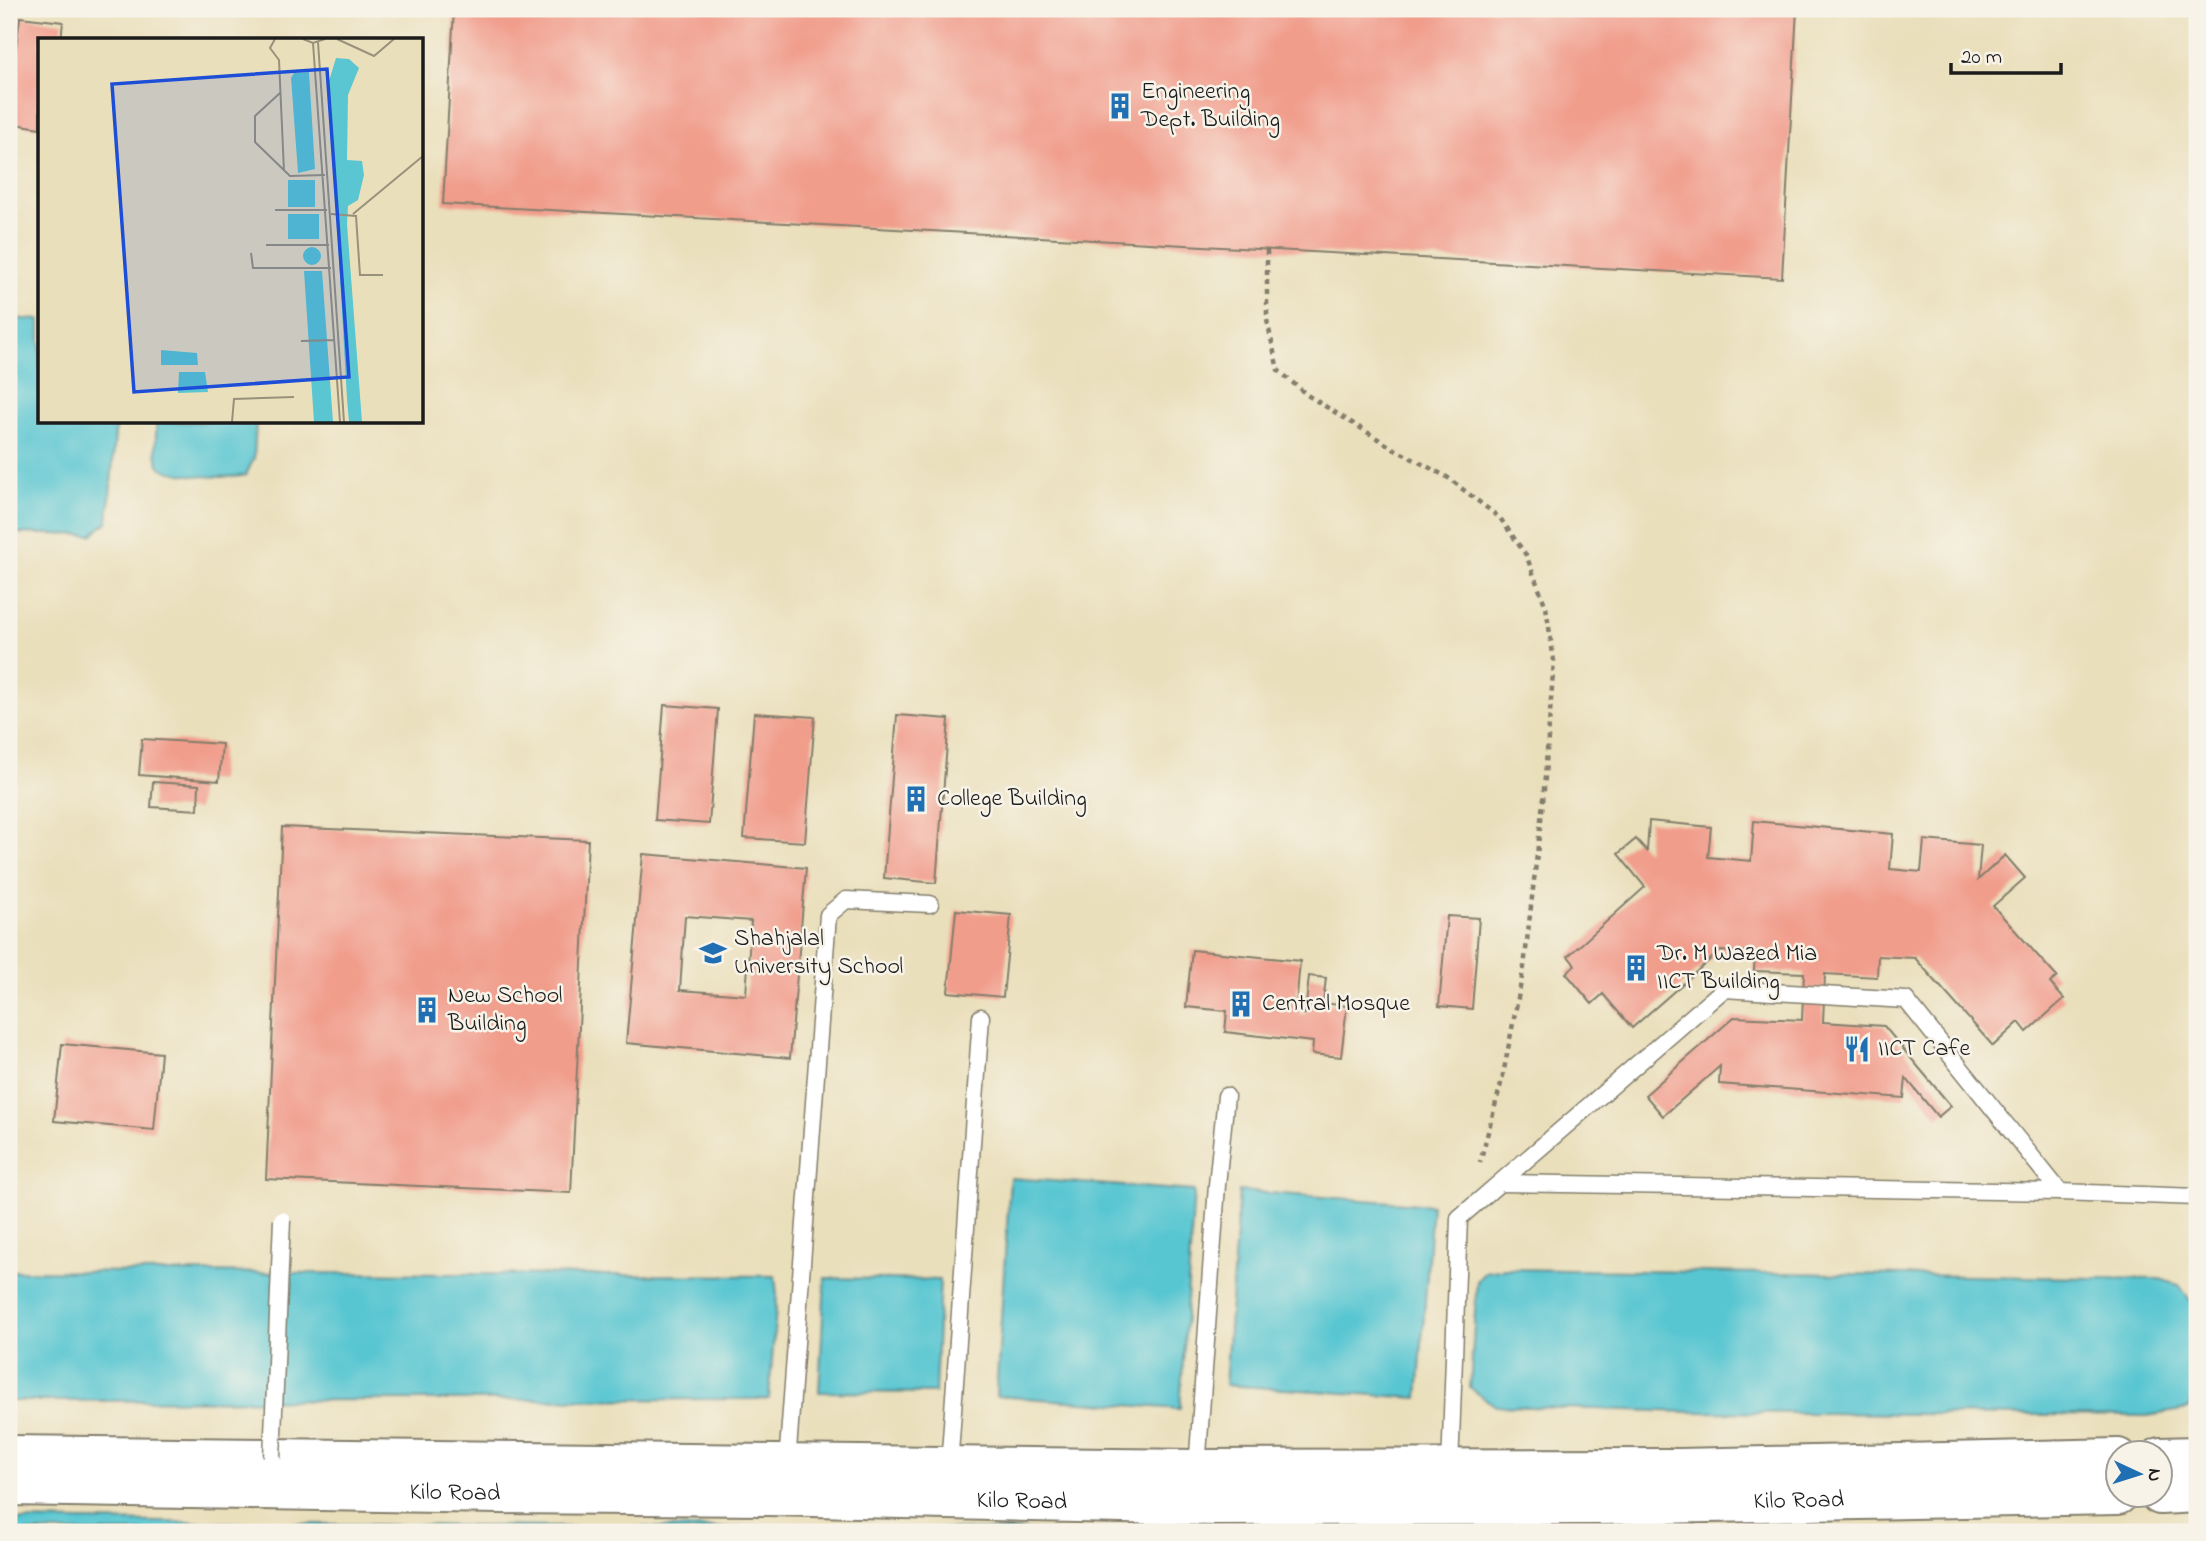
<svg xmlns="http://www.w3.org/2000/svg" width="2206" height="1541" font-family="'Indie Flower',sans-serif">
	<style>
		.water { fill: #59c6d1; stroke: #3a7176; stroke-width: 2 }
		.building { fill: #f19d8c; fill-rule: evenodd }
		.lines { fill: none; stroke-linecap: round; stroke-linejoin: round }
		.lane-casing { stroke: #837e6c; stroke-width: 19 }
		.secondary-casing { stroke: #837e6c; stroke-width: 42 }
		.path { stroke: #837e6c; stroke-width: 4.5; stroke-dasharray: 5 5; stroke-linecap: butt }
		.lane { stroke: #fff; stroke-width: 16 }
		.secondary { stroke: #fff; stroke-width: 38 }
		.lane-bridge-casing { stroke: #837e6c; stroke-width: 19; stroke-linecap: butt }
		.lane-bridge { stroke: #fff; stroke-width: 16 }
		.labels { text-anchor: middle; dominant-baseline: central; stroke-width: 5; stroke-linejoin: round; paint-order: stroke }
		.poi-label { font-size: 24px; fill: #1c1c1c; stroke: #f7f3e8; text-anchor: start }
		.street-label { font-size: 24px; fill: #1c1c1c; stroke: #f7f3e8 }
		.inset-road { fill: none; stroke: #98917b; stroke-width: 2 }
		.view { fill: #1d4ed8; fill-opacity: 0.15; stroke: #1d4ed8; stroke-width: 3.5 }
		.inset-edge { fill: none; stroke: #1c1c1c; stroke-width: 3.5 }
	</style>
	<rect width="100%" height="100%" fill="#f7f3e8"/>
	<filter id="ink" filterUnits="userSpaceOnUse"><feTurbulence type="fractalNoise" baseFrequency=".0143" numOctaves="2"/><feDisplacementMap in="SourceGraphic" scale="14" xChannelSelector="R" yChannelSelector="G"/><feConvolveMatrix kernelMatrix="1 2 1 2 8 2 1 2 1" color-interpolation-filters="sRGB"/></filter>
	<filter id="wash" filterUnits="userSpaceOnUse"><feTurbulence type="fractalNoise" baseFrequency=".00686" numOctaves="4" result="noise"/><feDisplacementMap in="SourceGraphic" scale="28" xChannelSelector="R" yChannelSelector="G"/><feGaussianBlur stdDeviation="1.57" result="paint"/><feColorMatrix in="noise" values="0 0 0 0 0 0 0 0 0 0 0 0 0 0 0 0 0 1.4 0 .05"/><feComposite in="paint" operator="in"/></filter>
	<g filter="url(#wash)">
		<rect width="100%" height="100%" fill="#eadfbb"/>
		<g class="water">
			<path d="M9,318L40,320V422H116L108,521L92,535L9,533Z"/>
			<path d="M156,422H256L254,458L246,475C233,479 168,477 160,466C153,455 157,435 156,422Z"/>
			<path d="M1010,1178L1194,1191L1180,1409L996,1396Z"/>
			<path d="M1239,1191L1432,1205L1418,1398L1225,1385Z"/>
			<path d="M1506,1269L2160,1279L2179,1285L2193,1304L2197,1390L2188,1409L2147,1416L1690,1412L1496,1406L1470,1388L1477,1281L1485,1272Z"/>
			<path d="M9,1271L775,1276L777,1295L769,1399L9,1401Z"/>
			<path d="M825,1278L940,1280L935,1393L819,1392Z"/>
			<path d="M9,1520L543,1527L1010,1530L1060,1532H9Z"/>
		</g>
		<g id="blocks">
			<g class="building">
				<path d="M454,9H1797L1782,278L443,204Z"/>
				<path d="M20,17L63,22L61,40H40V128L9,123V102Z"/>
				<path d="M664,705L718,709L709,824L655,820Z"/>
				<path d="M754,713L815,717L805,842L744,838Z"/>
				<path d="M897,715L949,719L936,883L884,878Z"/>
				<path d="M142,739L222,744L219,781L139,775Z"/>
				<path d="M153,782L199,785L198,810L151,807Z"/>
				<path d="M1649,821L1711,827L1708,857L1751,861L1754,821L1893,834L1890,869L1921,872L1924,840L1981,845L1978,880L2005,855L2025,878L1993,906L2057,977L2050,983L2064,999L2027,1032L2019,1022L1993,1046L1915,958L1878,956L1877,977L1825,974L1823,1022L1884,1026L1951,1106L1938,1117L1906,1078L1904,1098L1719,1084L1720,1066L1663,1116L1645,1095L1734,1017L1802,1020L1804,973L1754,971L1755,953L1720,951L1632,1028L1603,994L1592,1004L1566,973L1575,965L1568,956L1645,887L1618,854L1636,839L1647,851Z"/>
				<path d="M282,827L588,840L571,1193L266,1179Z"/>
				<path d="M643,854L806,868L790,1058L626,1043ZM685,916L751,921L746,995L680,990Z"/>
				<path d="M956,910L1011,915L1003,997L948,992Z"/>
				<path d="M1447,916L1479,918L1472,1009L1439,1006Z"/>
				<path d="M1192,950L1300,961L1296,1007L1300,1008V1014H1305L1309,976L1326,978L1323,1003L1347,1006L1341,1057L1312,1054L1313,1042L1225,1032L1227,1011L1186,1007Z"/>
				<path d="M62,1044L161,1053L154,1130L54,1121Z"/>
				<path d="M9,1155L15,1156L14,1184L9,1183Z"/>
			</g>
		</g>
	</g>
	<g filter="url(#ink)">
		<use href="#blocks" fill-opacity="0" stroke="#837e6c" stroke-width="2"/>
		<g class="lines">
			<g class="lane-casing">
				<g id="lane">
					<path d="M1500,1183L2060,1192L2197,1197"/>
					<path d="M787,1464L828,915L846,900L930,904"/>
					<path d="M949,1467L981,1017"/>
					<path d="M1197,1469L1217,1185L1226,1096"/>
					<path d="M1450,1469L1459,1218L1724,989L1906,1000L2060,1192"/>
					<path d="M1169,1532L1170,1503"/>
				</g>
			</g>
			<g class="secondary-casing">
				<g id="secondary">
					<path d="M9,1455L1197,1469L1680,1468L2118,1458"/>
					<path d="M2160,1457L2197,1456"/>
					<path id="s1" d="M9,1486L499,1494L767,1496L1214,1506L1602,1505L2118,1495"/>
					<path d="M2160,1495L2197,1493"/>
				</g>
			</g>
			<path class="path" d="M1267,250V320L1278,370L1307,395L1396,450L1447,477L1500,518L1526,555L1546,607L1554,661L1543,802L1524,967L1502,1080L1480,1162"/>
			<use href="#lane" class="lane"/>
			<use href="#secondary" class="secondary"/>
			<g class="lane-bridge-casing">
				<path id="lane-bridge" d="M272,1458L282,1220"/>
			</g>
			<use href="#lane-bridge" class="lane-bridge"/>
		</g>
	</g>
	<defs>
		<g id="building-bare" transform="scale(2.1)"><path d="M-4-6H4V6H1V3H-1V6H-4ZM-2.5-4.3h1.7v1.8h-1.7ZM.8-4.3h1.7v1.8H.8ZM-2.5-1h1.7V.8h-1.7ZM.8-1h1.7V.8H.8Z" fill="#1f6fb2" stroke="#f7f3e8" stroke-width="2.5" paint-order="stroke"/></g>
		<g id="school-bare" transform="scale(2.1)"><path d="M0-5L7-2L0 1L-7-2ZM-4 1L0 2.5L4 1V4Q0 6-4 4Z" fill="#1f6fb2" stroke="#f7f3e8" stroke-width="2.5" paint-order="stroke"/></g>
		<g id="restaurant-bare" transform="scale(2.1)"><path d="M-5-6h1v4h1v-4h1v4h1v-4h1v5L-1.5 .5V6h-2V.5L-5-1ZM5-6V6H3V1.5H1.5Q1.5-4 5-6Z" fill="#1f6fb2" stroke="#f7f3e8" stroke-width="2.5" paint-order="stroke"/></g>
	</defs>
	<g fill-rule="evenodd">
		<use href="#building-bare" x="1120" y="106"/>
		<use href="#building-bare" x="916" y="799"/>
		<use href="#school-bare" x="713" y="953"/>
		<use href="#building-bare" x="1636" y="968"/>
		<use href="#building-bare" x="1241" y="1004"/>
		<use href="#building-bare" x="427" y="1010"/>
		<use href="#restaurant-bare" x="1857" y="1049"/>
	</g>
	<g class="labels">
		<g class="poi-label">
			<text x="1141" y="92">Engineering<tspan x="1141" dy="28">Dept. Building</tspan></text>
			<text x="937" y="799">College Building</text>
			<text x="734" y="939">Shahjalal<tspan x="734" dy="28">University School</tspan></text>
			<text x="1657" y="954">Dr. M Wazed Mia<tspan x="1657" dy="28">IICT Building</tspan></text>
			<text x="448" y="996">New School<tspan x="448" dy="28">Building</tspan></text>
			<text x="1262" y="1004">Central Mosque</text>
			<text x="1878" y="1049">IICT Cafe</text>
		</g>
		<g class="street-label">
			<text stroke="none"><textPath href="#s1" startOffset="446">Kilo Road</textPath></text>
			<text stroke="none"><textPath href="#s1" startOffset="1013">Kilo Road</textPath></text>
			<text stroke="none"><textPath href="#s1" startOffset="1790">Kilo Road</textPath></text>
		</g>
	</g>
	<g transform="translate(38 38)">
		<rect width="385" height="385" fill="#eadfbb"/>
		<path d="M298,20L311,21L321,30L310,57L309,122L324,123L326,137L320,162L310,168L309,186L324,384H311L309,361L291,43ZM271,34L277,131L260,135L253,40L256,35ZM250,142H277V169H250ZM250,176H281V201H250ZM265 218a9 9 0 1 1 18 0a9 9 0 1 1-18 0ZM266,233H284L295,384H276ZM123,312L159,315L160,327H123ZM167,334L170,354L140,355L141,334Z" fill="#59c6d1"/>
		<path class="inset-road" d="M237,1L232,10L241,22L246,133M265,1L275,5L287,1M299,1L336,18L356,1M280,4L306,384M275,5L302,384M242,55L217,78V104L252,138L287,137M237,172H289M293,176L318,178L322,237H345M315,176L385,118M228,207H291M213,215L215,230H293M263,303L297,302M194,384L196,361L256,359"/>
		<path class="view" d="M289,31L311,339L96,354L74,46Z"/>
		<rect width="385" height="385" class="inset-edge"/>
	</g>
	<rect width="2206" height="1541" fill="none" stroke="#f7f3e8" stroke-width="35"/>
	<g transform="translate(2139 1474) rotate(94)"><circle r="33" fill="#f7f3e8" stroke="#9f9d96" stroke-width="2"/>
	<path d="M0-5L12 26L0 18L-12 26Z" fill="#1f6fb2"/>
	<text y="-10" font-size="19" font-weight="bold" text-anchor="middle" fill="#1c1c1c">N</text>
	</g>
	<path d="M1951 63v10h110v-10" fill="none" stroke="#1c1c1c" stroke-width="3.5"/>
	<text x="1961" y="63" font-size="21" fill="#1c1c1c" stroke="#f7f3e8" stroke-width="5" paint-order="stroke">20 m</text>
</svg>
